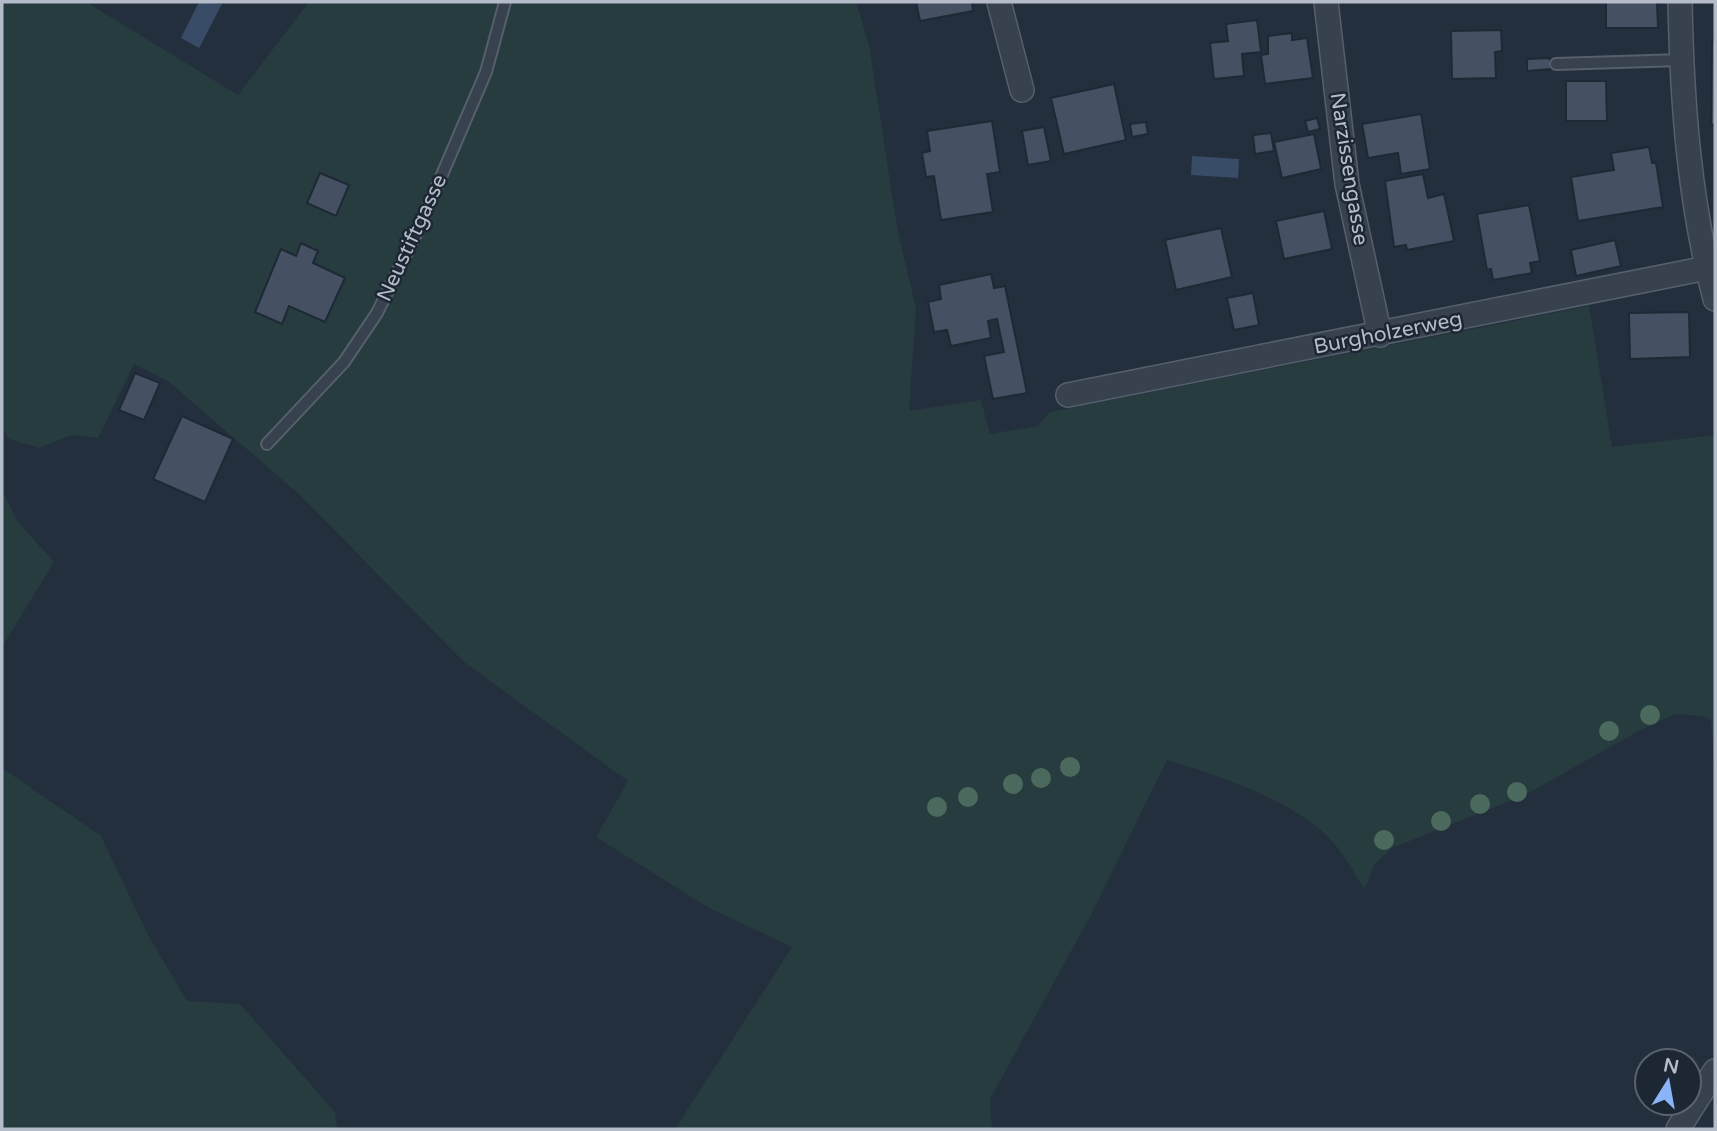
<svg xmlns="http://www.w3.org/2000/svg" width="1717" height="1131" font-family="'Varela Round',sans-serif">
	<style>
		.green { fill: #263c3f }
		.water { fill: #394c67 }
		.building { fill: #455162; stroke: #1f2835; stroke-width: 2 }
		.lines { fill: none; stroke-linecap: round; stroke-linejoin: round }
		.service-casing { stroke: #565f6c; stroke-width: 14 }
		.minor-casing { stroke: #565f6c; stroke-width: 26 }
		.service { stroke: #38414e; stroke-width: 10 }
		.minor { stroke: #38414e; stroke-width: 23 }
		.tree { fill: #4b6a5d }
		.labels { text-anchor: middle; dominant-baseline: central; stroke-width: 5; stroke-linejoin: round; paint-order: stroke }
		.street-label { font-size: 21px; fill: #b4bcc9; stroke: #1d2633 }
	</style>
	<rect width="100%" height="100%" fill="#242f3e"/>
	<g class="green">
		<path d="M2,2H86L238,95L309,2H856L869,45L897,227L916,309L909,411L981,400L990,434L1038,426L1050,412L1589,306L1612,447L1715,435V776L1711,720L1702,716L1675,714L1635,733L1525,795L1392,848L1374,865L1365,889C1353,872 1342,850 1327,836C1291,800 1215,774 1167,760L1092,913L990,1099L992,1129H675L792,947L709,908L596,837L628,781L464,662L301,496L168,381L134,364L98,438L72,435L39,448L9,439L2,427Z"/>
		<path d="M2,490L17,521L54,562L2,647Z"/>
		<path d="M2,768L101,836L147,933L187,1001L240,1004L335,1112L337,1129H2Z"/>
	</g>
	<g class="water">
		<path d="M199,2L222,4L199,48L181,38Z"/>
		<path d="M1192,156L1239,159L1238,178L1191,175Z"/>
	</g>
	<g class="building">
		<path d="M916,2H972L973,11L920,21Z"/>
		<path d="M1606,2H1657L1658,28H1606Z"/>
		<path d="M1257,20L1261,52L1242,54L1244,76L1214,79L1210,43L1228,41L1226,24Z"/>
		<path d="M1501,30L1502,51L1495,52L1496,78L1452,79L1451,31Z"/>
		<path d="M1292,33V40L1307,38L1313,78L1265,84L1261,55L1268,54V36Z"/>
		<path d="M1712,40H1715V124L1711,125Z"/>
		<path d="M1550,58L1551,69L1527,71V59Z"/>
		<path d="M1566,81H1606L1607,121H1566Z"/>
		<path d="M1114,84L1126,140L1064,154L1051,98Z"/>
		<path d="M1421,114L1430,169L1401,174L1398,153L1368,158L1362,124Z"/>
		<path d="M1317,118L1320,129L1308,132L1305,121Z"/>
		<path d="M992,121L1000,172L987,174L993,212L941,220L934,176L926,177L922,153L930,151L927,131Z"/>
		<path d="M1146,122L1148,134L1132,137L1130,124Z"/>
		<path d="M1044,127L1051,161L1028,165L1022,131Z"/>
		<path d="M1271,133L1274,151L1255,154L1253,135Z"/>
		<path d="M1314,134L1321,169L1282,178L1274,142Z"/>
		<path d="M1649,147L1652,163H1656L1663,207L1578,221L1571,177L1614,170L1611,153Z"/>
		<path d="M320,173L349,185L336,216L307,203Z"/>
		<path d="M1423,174L1428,198L1444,194L1454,241L1407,250L1406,245L1394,247L1385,181Z"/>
		<path d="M1529,205L1540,261L1530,263L1532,273L1493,280L1491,269L1487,270L1477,214Z"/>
		<path d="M1324,211L1332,249L1284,259L1276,221Z"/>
		<path d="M1221,228L1232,277L1176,290L1165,240Z"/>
		<path d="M1615,240L1621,266L1576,276L1571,250Z"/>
		<path d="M301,243L318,251L313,263L345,278L325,322L289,306L282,324L255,312L281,249L296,256Z"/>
		<path d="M991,274L994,288L1005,286L1027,393L993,399L984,356L1004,352L997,319L988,321L991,338L951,346L947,330L934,332L928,302L941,299L939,285Z"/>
		<path d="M1253,293L1259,325L1234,330L1227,298Z"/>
		<path d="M1689,312L1690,357L1630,359L1629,313Z"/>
		<path d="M135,373L160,383L144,420L119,410Z"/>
		<path d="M182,416L233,439L205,502L153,479Z"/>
	</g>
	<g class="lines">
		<g class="service-casing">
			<g id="service">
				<path d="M1556,64L1681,60"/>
				<path d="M267,444L344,362L377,313L420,226L486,72L505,2"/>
			</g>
		</g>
		<g class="minor-casing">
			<g id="minor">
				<path d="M999,2L1022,90"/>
				<path d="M1326,2L1347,184L1380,335"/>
				<path d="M1680,2C1682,102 1689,202 1715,299"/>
				<path d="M1068,395L1707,268"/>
				<path d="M1678,1129L1715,1071"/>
			</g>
		</g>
		<use href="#service" class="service"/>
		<use href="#minor" class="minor"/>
	</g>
	<g class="tree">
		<circle cx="1650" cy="715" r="10"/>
		<circle cx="1609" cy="731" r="10"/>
		<circle cx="1070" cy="767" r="10"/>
		<circle cx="1041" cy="778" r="10"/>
		<circle cx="1013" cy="784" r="10"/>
		<circle cx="1517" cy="792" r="10"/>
		<circle cx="968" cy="797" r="10"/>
		<circle cx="1480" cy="804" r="10"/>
		<circle cx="937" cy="807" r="10"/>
		<circle cx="1441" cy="821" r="10"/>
		<circle cx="1384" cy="840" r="10"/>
	</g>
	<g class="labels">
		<g class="street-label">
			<text transform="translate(1349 169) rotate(81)">Narzissengasse</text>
			<text transform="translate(412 238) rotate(-65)">Neustiftgasse</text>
			<text transform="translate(1388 333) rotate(-11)">Burgholzerweg</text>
		</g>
	</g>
	<rect width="1717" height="1131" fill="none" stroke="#b4bcc9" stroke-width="7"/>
	<g transform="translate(1668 1082) rotate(11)"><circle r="33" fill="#1d2633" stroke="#59626f" stroke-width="2"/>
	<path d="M0-5L12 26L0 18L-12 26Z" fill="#8ab4f8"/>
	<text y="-10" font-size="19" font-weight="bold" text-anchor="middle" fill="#b4bcc9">N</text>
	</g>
</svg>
